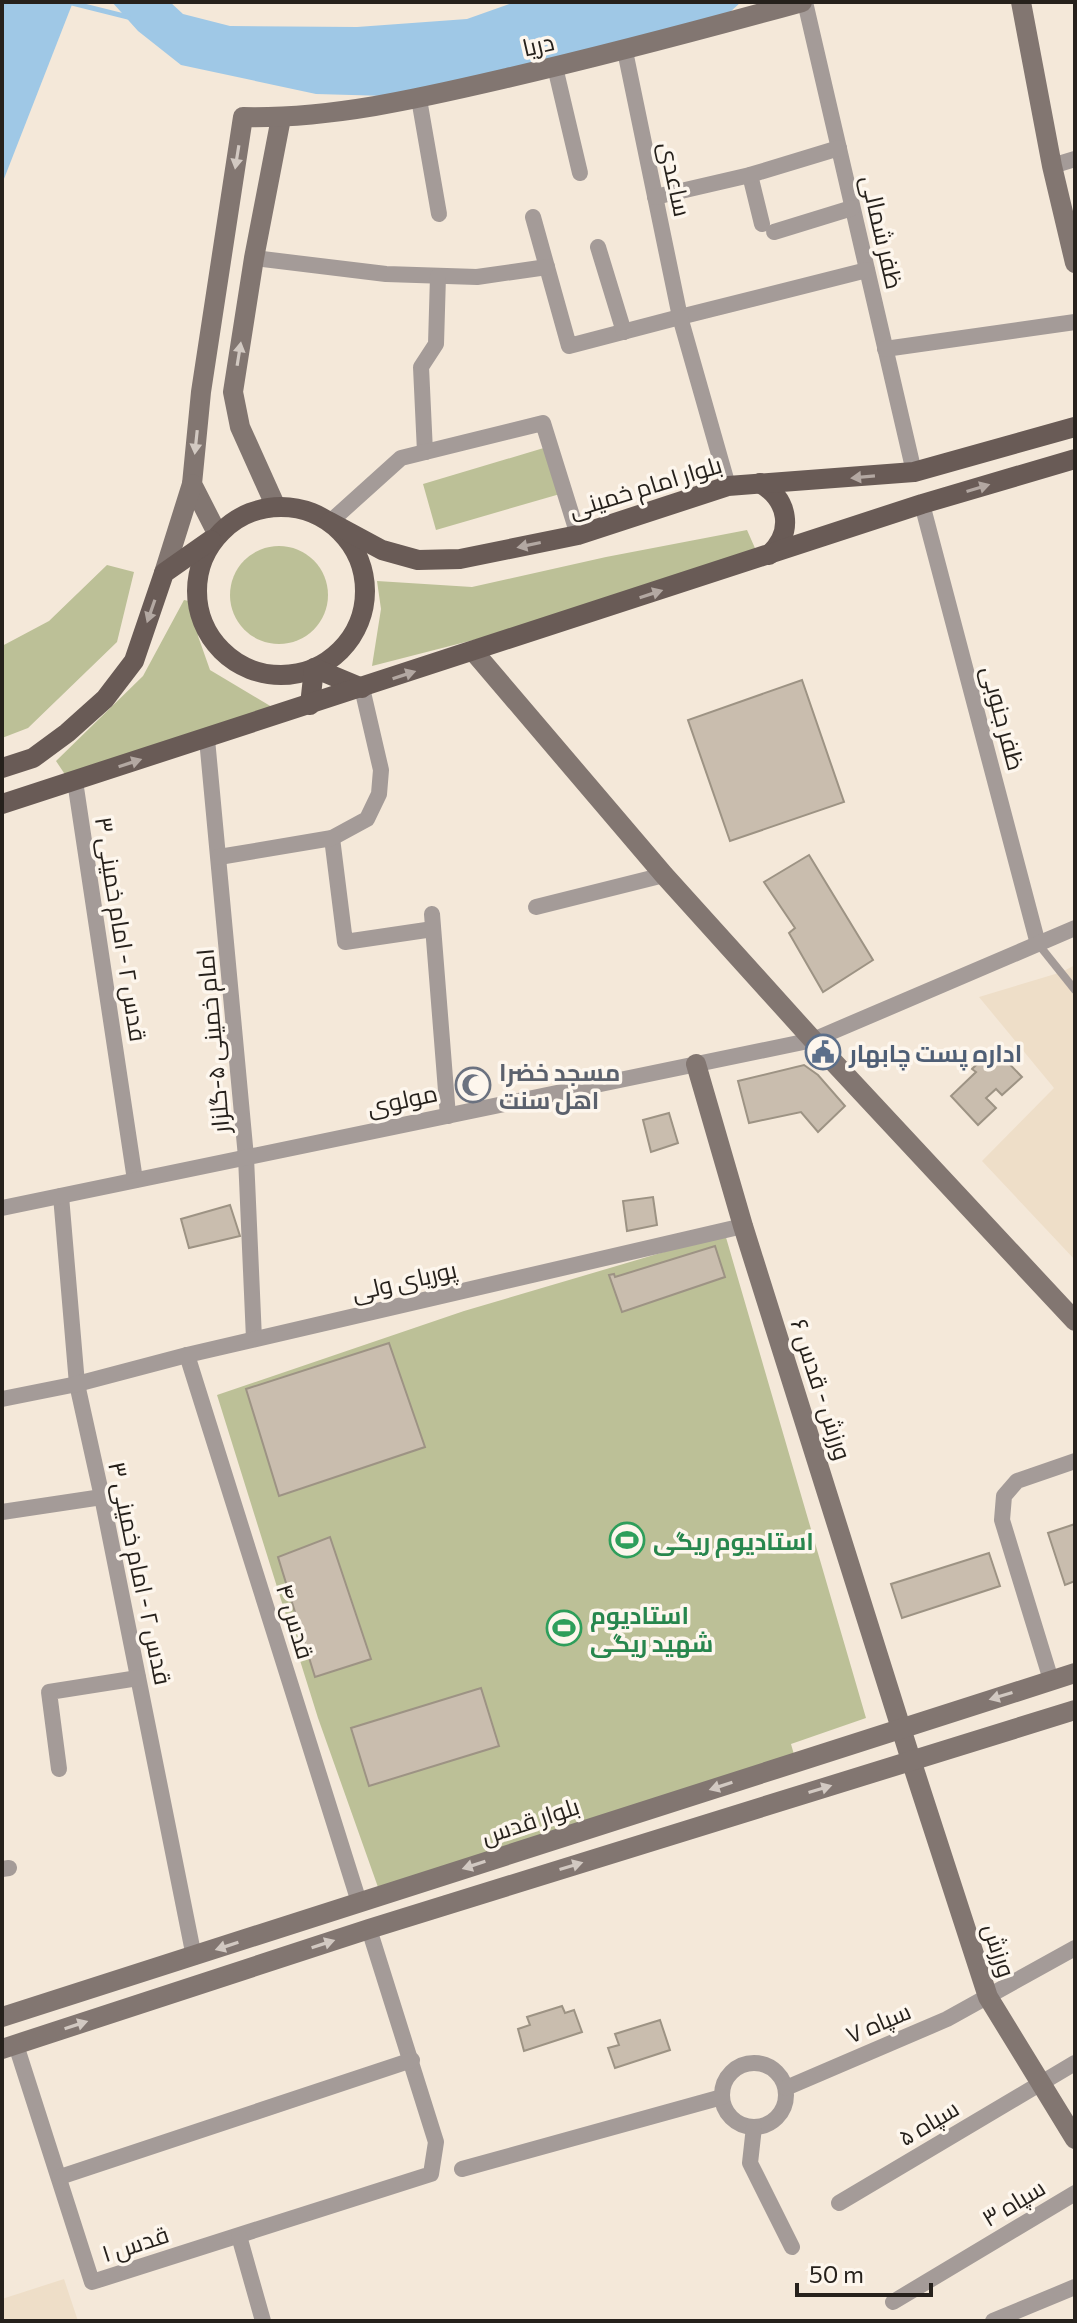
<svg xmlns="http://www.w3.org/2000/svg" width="1077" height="2323" font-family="Commissioner,Cairo,sans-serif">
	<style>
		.built { fill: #eedec8 }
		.green { fill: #bcc097 }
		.water { fill: #9fc8e6 }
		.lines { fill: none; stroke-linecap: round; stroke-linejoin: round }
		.stream { stroke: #9fc8e6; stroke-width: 5 }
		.building { fill: #c9bdae; stroke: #9d9384; stroke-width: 2 }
		.lane { stroke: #a49b98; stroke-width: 8 }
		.street { stroke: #a49b98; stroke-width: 16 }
		.secondary { stroke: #827671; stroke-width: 20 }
		.primary { stroke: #695b56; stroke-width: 20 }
		.oneway { fill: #d2c9c2 }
		.oneway2 { fill: #b3a8a2 }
		.labels { text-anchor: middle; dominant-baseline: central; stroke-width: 7; stroke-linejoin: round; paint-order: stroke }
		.street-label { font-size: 24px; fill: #26211c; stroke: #fdf6ed }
		.service-label { font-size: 24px; font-weight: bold; fill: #4e5e75; stroke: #fdf6ed; text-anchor: start }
		.worship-label { font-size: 24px; font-weight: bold; fill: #5b616d; stroke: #fdf6ed; text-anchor: start }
		.leisure-label { font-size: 24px; font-weight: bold; fill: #27864d; stroke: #fdf6ed; text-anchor: start }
	</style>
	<rect width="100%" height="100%" fill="#f4e8d9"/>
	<g class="built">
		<path d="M1075,965V1260L982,1161L1054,1088L979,997L1062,972Z"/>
		<path d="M64,2279L78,2321H2V2299Z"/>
	</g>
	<g class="green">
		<path d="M547,447L560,494L436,530L423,484Z"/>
		<path d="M747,530L758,555L489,636L372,666L381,609L377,581L472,587L606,557Z"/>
		<circle cx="279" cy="595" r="49"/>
		<path d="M107,565L134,572L117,642L28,728L2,738V646L49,621Z"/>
		<path d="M184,600L193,602L198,636L210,670L272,707L66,776L56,761L143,676Z"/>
		<path d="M725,1234L866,1718L791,1744L795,1758L379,1890L318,1718L217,1395L464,1311Z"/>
	</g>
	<g class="water">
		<path d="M2,2H73L2,184Z"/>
		<path d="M112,2H170L183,14L230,26L357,27L467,19L515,2H741L717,24L387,96L316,94L181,65L138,31Z"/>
	</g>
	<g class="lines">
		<path class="stream" d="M68,2L128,17"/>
	</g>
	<g class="building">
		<path d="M802,680L844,802L730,841L688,720Z"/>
		<path d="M809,855L873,960L823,992L789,933L795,928L764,882Z"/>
		<path d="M994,1048L1022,1077L1002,1095L996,1089L986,1098L996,1108L978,1125L951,1096L976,1072L972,1069Z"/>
		<path d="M804,1065L818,1075L845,1106L818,1132L801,1112L749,1123L738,1081Z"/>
		<path d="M669,1113L678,1143L651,1152L643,1120Z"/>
		<path d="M653,1197L657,1225L627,1231L623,1201Z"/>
		<path d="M230,1205L240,1236L189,1248L181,1219Z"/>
		<path d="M715,1246L725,1277L622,1312L609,1275L614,1274L615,1277Z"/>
		<path d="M389,1343L425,1447L279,1496L246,1389Z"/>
		<path d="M1075,1524V1581L1065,1585L1048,1533Z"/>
		<path d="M330,1537L371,1659L315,1677L278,1557Z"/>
		<path d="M989,1553L1000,1586L902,1618L891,1584Z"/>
		<path d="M481,1688L499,1746L369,1786L351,1728Z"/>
		<path d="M562,2006L565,2013L574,2010L582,2032L524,2051L518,2029L530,2025L527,2017Z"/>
		<path d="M660,2020L670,2050L615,2068L608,2048L619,2045L615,2034Z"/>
	</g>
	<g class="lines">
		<path class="lane" d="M1039,945L1075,990"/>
		<g class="street">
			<path d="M805,2L914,472"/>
			<path d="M625,51L680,317L867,270"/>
			<path d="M555,67L580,173"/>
			<path d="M419,99L439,214"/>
			<path d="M1052,166L1075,159"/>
			<path d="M750,175L762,224"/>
			<path d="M655,197L750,175L839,148"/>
			<path d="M533,217L569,346L680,317L728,486"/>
			<path d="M774,232L852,208"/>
			<path d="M598,247L624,332"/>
			<path d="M254,258L386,274L477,277L547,267"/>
			<path d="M885,349L1075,322"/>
			<path d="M425,452L421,367L436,344L438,276"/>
			<path d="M922,504L1038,944"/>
			<path d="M330,522L401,458L543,423L578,535"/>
			<path d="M207,739L246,1157L254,1339"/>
			<path d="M75,781L135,1180"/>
			<path d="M332,838L345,942L433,929"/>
			<path d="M219,857L332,838L367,819L379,794L381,770L362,688"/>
			<path d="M536,907L664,875"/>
			<path d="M432,914L448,1116"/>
			<path d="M61,1196L77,1384L102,1497L194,1957"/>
			<path d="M2,1208L813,1040L1075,928"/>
			<path d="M187,1355L359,1902"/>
			<path d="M2,1399L77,1384L187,1355L743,1226"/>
			<path d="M2,1512L102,1497"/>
			<path d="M1051,1680L1002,1520L1004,1496L1017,1481L1075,1461"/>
			<path d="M59,1769L49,1692L138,1678"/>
			<path d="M2,1869L9,1868"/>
			<path d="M16,2045L92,2282L431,2174L436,2142L369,1929"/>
			<circle cx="754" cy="2095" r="32"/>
			<path d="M786,2088L947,2019L1075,1948"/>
			<path d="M754,2127L750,2163L792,2247"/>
			<path d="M462,2169L722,2097"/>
			<path d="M60,2177L412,2060"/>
			<path d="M839,2203L1075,2063"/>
			<path d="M239,2236L263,2321"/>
			<path d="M893,2302L1075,2193"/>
			<path d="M993,2321L1075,2287"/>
		</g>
		<g class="secondary">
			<path d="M1021,2L1052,166L1075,263"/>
			<path d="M276,507L240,427L233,392L254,258L281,118"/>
			<path d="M218,535L192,484L201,392L243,117C332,119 421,98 507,78C606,55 704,29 802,2"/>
			<path d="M164,573L192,484"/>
			<path d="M474,652L664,875L813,1040L1075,1321"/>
			<path d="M696,1064L743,1226L911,1760L988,1997L1075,2139"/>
			<path d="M2,2017L1075,1673"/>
			<path d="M2,2049L369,1929L1075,1710"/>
		</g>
		<g class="primary">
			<path d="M760,483C789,500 794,532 769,555"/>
			<circle cx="281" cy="591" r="84"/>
			<path d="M330,522L382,550L418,560L460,559L578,535L728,486L914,472L1075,427"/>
			<path d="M310,705L314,668L362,688"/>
			<path d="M2,768L33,758L67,733L105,699L134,661L164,573L211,540"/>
			<path d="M2,804L922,504L1075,459"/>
		</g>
	</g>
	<defs><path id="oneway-solid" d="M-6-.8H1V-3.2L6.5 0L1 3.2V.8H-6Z" transform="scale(2)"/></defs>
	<g class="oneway">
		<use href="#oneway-solid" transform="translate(237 157) rotate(99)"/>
		<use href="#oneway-solid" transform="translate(239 354) rotate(-81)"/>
		<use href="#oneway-solid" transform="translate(196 442) rotate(96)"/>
		<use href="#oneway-solid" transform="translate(1001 1696) rotate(163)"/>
		<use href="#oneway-solid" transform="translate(721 1786) rotate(162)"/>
		<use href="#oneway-solid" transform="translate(820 1789) rotate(-17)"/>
		<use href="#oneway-solid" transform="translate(474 1865) rotate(162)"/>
		<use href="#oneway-solid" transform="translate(571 1866) rotate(-17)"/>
		<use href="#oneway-solid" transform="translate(323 1944) rotate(-18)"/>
		<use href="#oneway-solid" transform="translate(227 1946) rotate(162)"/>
		<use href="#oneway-solid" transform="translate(76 2025) rotate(-18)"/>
	</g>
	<g class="oneway2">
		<use href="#oneway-solid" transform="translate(863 477) rotate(175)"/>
		<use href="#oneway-solid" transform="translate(978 488) rotate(-17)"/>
		<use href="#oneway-solid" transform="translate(529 545) rotate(168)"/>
		<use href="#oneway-solid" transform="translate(651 594) rotate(-18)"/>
		<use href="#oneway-solid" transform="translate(151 611) rotate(109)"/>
		<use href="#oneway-solid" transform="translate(404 675) rotate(-18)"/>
		<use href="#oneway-solid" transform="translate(130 763) rotate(-18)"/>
	</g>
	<defs>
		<g id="civic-ring" transform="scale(1.8)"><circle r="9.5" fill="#fdf6ed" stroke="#5c6f8a" stroke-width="1.5"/><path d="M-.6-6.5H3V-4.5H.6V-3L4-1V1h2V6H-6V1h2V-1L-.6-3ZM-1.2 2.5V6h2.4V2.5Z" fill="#5c6f8a"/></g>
		<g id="mosque-ring" transform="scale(1.8)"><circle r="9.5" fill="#fdf6ed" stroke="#6b7280" stroke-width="1.5"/><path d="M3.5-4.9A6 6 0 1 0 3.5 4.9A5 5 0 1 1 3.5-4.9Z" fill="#6b7280"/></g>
		<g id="stadium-ring" transform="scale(1.8)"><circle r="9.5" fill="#fdf6ed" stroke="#2e9e5b" stroke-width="1.5"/><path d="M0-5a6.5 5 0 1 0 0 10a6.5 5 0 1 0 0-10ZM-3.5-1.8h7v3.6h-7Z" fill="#2e9e5b"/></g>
	</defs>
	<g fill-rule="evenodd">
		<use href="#civic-ring" x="823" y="1052"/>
		<use href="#mosque-ring" x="473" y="1085"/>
		<use href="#stadium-ring" x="627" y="1540"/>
		<use href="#stadium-ring" x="564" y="1628"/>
	</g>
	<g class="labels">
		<g class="street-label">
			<text transform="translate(538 44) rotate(-13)">دریا</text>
			<text transform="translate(676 179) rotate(78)">ساعدی</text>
			<text transform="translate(883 232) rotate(77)">ظفر شمالی</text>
			<text transform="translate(645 486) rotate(-17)">بلوار امام خمینی</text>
			<text transform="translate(1004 718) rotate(75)">ظفر جنوبی</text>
			<text transform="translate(122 929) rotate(81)">قدس ۲ - امام خمینی ۳</text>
			<text transform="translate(212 1041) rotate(-95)">امام خمینی ۵-گلزار</text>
			<text transform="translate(402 1099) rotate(-12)">مولوی</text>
			<text transform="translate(404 1280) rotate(-13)">پوریای ولی</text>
			<text transform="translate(822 1389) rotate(72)">ورزش - قدس ۶</text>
			<text transform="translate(141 1573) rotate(78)">قدس ۲ - امام خمینی ۳</text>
			<text transform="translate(296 1621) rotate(73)">قدس ۴</text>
			<text transform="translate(530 1820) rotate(-18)">بلوار قدس</text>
			<text transform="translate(1000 1950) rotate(72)">ورزش</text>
			<text transform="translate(878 2022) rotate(-23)">سپاه ۷</text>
			<text transform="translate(928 2122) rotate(-31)">سپاه ۵</text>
			<text transform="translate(1013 2202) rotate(-31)">سپاه ۳</text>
			<text transform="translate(135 2243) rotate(-18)">قدس ۱</text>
		</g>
		<g class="service-label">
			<text x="849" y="1052">اداره پست چابهار</text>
		</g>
		<g class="worship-label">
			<text x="499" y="1071">مسجد خضرا<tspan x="499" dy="28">اهل سنت</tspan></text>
		</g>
		<g class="leisure-label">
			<text x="653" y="1540">استادیوم ریگی</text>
			<text x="590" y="1614">استادیوم<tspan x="590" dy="28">شهید ریگی</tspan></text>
		</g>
	</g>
	<rect width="1077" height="2323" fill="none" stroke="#26211c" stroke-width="8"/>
	<path d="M797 2283v12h134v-12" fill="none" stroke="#26211c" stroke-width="4"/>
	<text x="809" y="2283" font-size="24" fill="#26211c" stroke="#fdf6ed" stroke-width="6" paint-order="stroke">50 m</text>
</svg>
